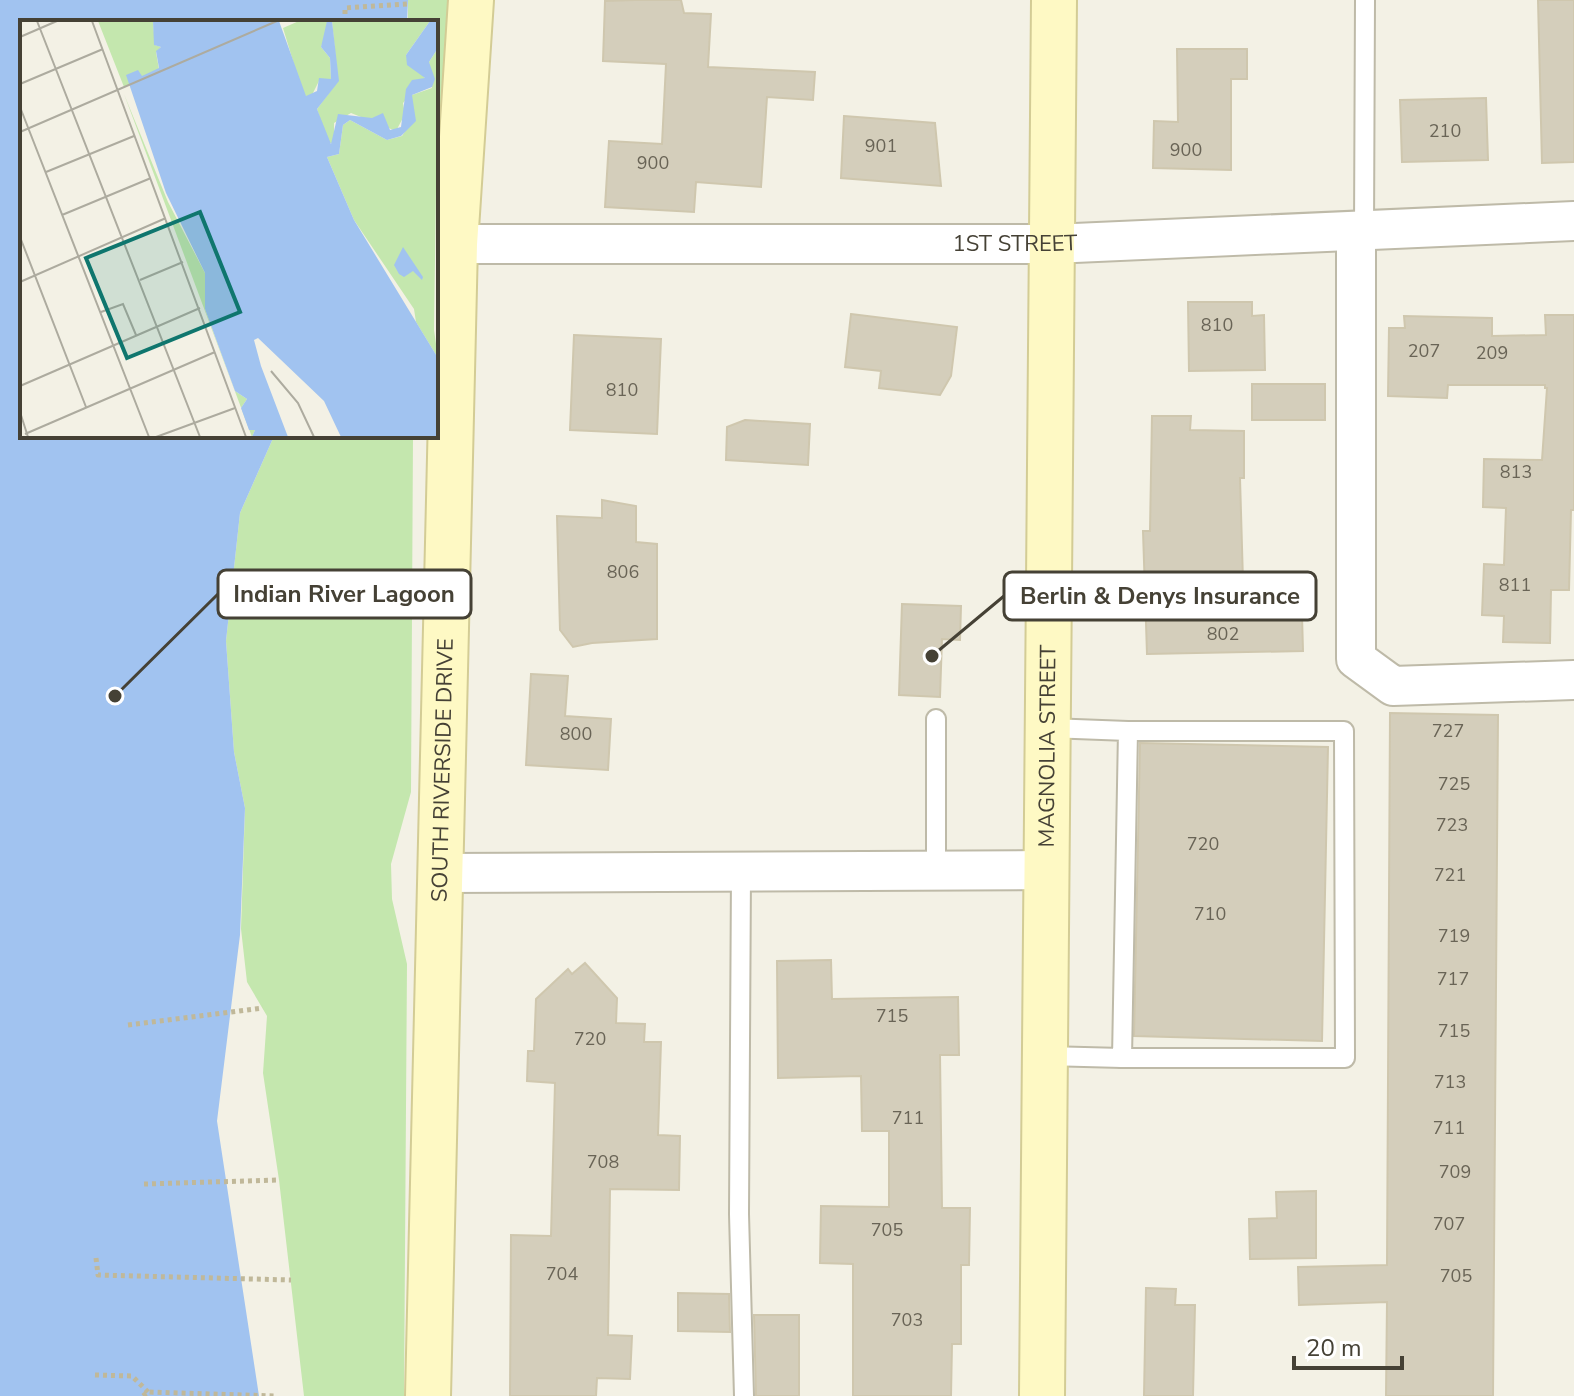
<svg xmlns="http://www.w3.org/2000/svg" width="1574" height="1396" font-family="'Nunito Sans',sans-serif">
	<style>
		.green { fill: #c4e7ae }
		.water { fill: #a1c3f0 }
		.building { fill: #d4cebb; stroke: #cfc7ae; stroke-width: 2 }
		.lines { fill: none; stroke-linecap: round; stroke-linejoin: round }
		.lane-casing { stroke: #bebaa8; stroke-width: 22 }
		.street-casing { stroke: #bebaa8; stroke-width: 42 }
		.secondary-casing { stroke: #d3cc95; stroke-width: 48 }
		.path { stroke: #c0b899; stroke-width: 5; stroke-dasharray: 4 4; stroke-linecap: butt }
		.lane { stroke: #fff; stroke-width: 18 }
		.street { stroke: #fff; stroke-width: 38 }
		.secondary { stroke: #fef9c4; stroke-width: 44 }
		.labels { text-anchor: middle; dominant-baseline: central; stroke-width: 6; stroke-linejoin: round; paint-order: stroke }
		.number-label { font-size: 18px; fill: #696456 }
		.street-label { font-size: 22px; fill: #454135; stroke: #fff }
		.inset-road { fill: none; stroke: #adab9f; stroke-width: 2 }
		.view { fill: #0f766e; fill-opacity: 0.15; stroke: #0f766e; stroke-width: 4 }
		.inset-edge { fill: none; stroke: #454135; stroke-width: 4 }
		.leader { fill: none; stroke: #454135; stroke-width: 3 }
		.callout-dot { fill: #454135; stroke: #fff; stroke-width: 3 }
		.callout { fill: #fff; stroke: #454135; stroke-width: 3 }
		.callout-label { font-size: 24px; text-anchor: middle; font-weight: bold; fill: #454135 }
	</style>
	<rect width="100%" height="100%" fill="#f3f1e5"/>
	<g class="green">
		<path d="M408,0H459L436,176V22H408Z"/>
		<path d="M274,436H413L411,792L391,864L392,899L407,964L404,1396H304L279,1180L263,1073L267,1016L247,982L241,929L245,808L234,752L226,641L240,513Z"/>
	</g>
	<path class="water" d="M0,0H408L407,22H22V436H274L240,513L226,641L234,752L245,808L240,935L217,1121L259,1396H0Z"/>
	<g class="building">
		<path d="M635,0H681L684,13L711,14L708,67L815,72L813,100L767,97L761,187L696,182L694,212L605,207L609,141L662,144L666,64L603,61L605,1Z"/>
		<path d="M1538,0H1574V162L1542,163Z"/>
		<path d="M1177,49H1247V79H1231V170L1153,168L1154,121L1178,122Z"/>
		<path d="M1486,98L1488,160L1402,162L1400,100Z"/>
		<path d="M844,116L935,123L941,186L841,178Z"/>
		<path d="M1188,302H1252V316L1264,315L1265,370L1189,371Z"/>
		<path d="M851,314L957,327L951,376L940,395L879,388L881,371L845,367Z"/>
		<path d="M1545,315H1574V510H1571L1569,590H1551L1550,643L1503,642L1504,616L1482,615L1484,564L1504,565L1506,508L1483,507L1484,459L1542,460L1547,388H1545V385H1448L1447,398L1388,396L1389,328H1405L1404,316L1492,318V336L1546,335Z"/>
		<path d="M574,335L661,339L657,434L570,430Z"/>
		<rect x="1252" y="384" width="73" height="36"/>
		<path d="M1152,416H1191L1190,430L1244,431V478H1240L1244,616L1302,615L1303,651L1147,654L1143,531H1150Z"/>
		<path d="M745,420L810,424L808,465L726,460L727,427Z"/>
		<path d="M602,500L636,506V542L657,544V639L592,643L573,647L560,630L557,516L602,518Z"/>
		<path d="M902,604L961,606L960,640L942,639L940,697L899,695Z"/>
		<path d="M531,674L568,676L565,716L611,719L608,770L526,765Z"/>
		<path d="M1390,713L1498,715L1493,1396H1386L1387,1302L1299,1305L1298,1267L1387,1265Z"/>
		<path d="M1140,743L1328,747L1322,1041L1134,1036Z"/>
		<path d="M831,960L832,999L958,997L959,1055H940L942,1208H970L969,1265H961V1344H952L951,1396H853V1264L820,1263L821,1206L889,1207V1131H862L861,1076L778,1078L777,961Z"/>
		<path d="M585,963L617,998L616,1023L645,1024L644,1042H661L658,1135L680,1136L679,1190L610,1189L608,1335L632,1336L630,1379L597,1378L596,1396H510L511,1235L551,1236L555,1083L527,1081L528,1051H534L536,999L568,969L572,974Z"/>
		<path d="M1316,1191V1258L1250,1259L1249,1219L1277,1218L1276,1192Z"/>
		<path d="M1146,1288L1176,1289L1175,1305H1195L1193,1396H1144Z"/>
		<path d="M678,1293L729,1294L730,1332L678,1331Z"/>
		<path d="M754,1315H799V1396H756Z"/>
	</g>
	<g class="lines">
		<g class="lane-casing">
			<g id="lane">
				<path d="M1364,230L1365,0"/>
				<path d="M936,870V719"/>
				<path d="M741,872L739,1214L744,1396"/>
				<path d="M1046,1056L1122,1058L1128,731L1049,728"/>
				<path d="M1122,1058H1345L1344,731H1128"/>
			</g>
		</g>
		<g class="street-casing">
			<g id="street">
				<path d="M1356,231V659L1393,686L1574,680"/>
				<path id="s1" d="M455,244H1052L1574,221"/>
				<path d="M439,873L1048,870"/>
			</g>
		</g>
		<g class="secondary-casing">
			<g id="secondary">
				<path id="s2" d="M428,1396L455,244L471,0"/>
				<path id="s3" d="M1042,1396L1054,0"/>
			</g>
		</g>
		<g class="path">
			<path d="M345,22V8L408,4"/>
			<path d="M128,1025L263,1008"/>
			<path d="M144,1184L279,1180"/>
			<path d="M96,1258L98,1275L291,1280"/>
			<path d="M95,1375L132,1376L148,1392"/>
			<path d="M143,1396L148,1392L277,1396"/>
		</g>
		<use href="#lane" class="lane"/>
		<use href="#street" class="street"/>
		<use href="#secondary" class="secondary"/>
	</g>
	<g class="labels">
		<g class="number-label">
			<text x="1445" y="131">210</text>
			<text x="881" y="146">901</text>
			<text x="1186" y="150">900</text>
			<text x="653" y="163">900</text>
			<text x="1217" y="325">810</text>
			<text x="1424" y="351">207</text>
			<text x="1492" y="353">209</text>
			<text x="622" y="390">810</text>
			<text x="1516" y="472">813</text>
			<text x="623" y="572">806</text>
			<text x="1515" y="585">811</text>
			<text x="1223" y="634">802</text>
			<text x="1448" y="731">727</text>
			<text x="576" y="734">800</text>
			<text x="1454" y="784">725</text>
			<text x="1452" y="825">723</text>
			<text x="1203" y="844">720</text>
			<text x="1450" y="875">721</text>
			<text x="1210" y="914">710</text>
			<text x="1454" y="936">719</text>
			<text x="1453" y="979">717</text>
			<text x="892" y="1016">715</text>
			<text x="1454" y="1031">715</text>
			<text x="590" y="1039">720</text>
			<text x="1450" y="1082">713</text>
			<text x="908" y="1118">711</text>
			<text x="1449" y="1128">711</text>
			<text x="603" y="1162">708</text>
			<text x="1455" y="1172">709</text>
			<text x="1449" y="1224">707</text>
			<text x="887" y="1230">705</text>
			<text x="562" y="1274">704</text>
			<text x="1456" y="1276">705</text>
			<text x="907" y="1320">703</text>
		</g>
		<g class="street-label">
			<text stroke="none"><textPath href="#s1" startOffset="560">1ST STREET</textPath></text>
			<text stroke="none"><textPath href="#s3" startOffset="650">MAGNOLIA STREET</textPath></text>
			<text stroke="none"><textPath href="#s2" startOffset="626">SOUTH RIVERSIDE DRIVE</textPath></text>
		</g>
	</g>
	<g transform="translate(20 20)">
		<rect width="418" height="418" fill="#f3f1e5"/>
		<path d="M78,1H133L135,25L141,27L136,32L140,55L104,67ZM279,1H307L308,9L301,27L310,38L311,59H300L290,79L283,74L263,8ZM312,1H410L386,35L405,58L383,83L385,94L376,111L331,93L314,103V123H308L297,89L318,61ZM418,28L414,310L418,338L396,302L394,289L334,200L307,137L319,134L323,105L330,100L367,120L382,116L391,102L392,75L412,68L409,42ZM104,74L148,182L185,253V289L215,371L227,379L221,388L235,410L232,417Z" fill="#c4e7ae"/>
		<path d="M133,1H259L286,76L297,71L299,58L311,59L310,38L301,27L307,1H312L319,61L297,89L311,124L318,94L352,98L363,93L370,110L381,107L386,69L392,60L405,58L387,45L386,35L410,1H418V28L409,42L415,59L412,67L392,75L396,101L381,116L367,120L330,100L323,105L319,134L307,137L334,200L418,338V417H321L304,381L238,318L234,320L241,346L268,417H232L235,410H229L221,388L227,379L215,371L185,289V253L146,173L106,55L118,50L122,56L139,48L136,31L141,27L134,25ZM383,227L403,257L402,260L393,251L384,257L379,254L374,245Z" fill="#a1c3f0"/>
		<path class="inset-road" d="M17,1L180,417M72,1L226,417M0,17L37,1M0,64L83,29M0,87L129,417M0,112L257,1M26,152L114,116M42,195L131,158M0,217L66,387M120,260L163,242M0,262L146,198M81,292L103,284L116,315M251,351L278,383L294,417M0,366L180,288M0,392L8,417M5,414L195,332M136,417L215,388"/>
		<path class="view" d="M180,192L220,292L107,338L66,238Z"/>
		<rect width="418" height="418" class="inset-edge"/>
	</g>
	<path class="leader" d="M115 696L218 594M932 656L1004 596"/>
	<g class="callout-dot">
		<circle cx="115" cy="696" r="8"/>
		<circle cx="932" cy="656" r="8"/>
	</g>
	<g class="callout">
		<rect x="218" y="570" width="253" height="48" rx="8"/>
		<rect x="1004" y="572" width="312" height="48" rx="8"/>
	</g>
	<g class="callout-label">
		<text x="344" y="602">Indian River Lagoon</text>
		<text x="1160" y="604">Berlin &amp; Denys Insurance</text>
	</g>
	<path d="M1294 1356v12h108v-12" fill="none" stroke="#454135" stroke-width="4"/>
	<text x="1306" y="1356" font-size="24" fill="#454135" stroke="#ffffff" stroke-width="6" paint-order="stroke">20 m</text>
</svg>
